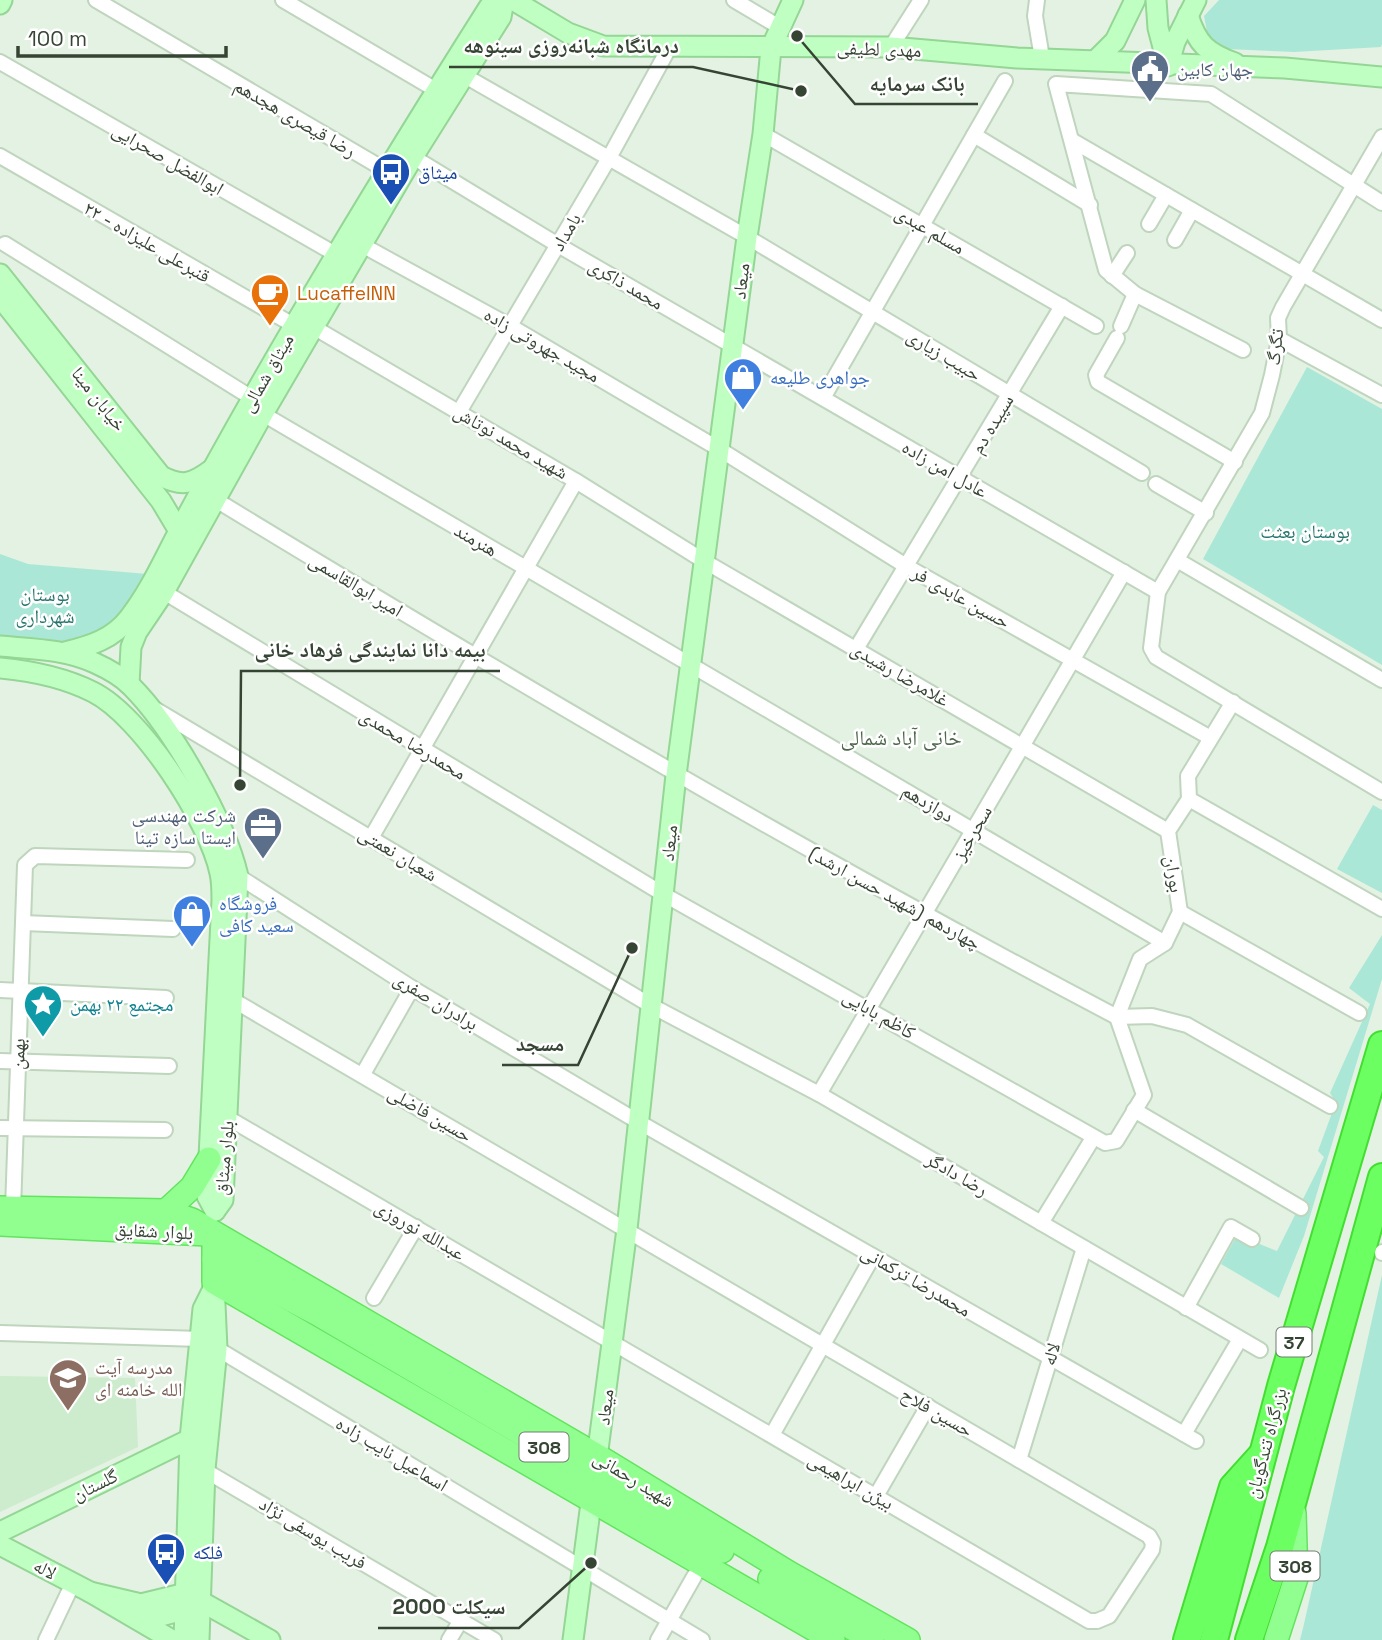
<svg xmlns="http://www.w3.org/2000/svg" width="1382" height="1640" font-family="'Space Grotesk','Noto Naskh Arabic',sans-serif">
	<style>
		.education { fill: #cdebcd }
		.green { fill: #abe7d6 }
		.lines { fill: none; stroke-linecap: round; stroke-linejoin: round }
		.street-casing { stroke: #bfd5bd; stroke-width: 18 }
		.secondary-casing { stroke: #94d695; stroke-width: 23 }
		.primary-casing { stroke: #63e45f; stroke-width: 26 }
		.highway-casing { stroke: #42de31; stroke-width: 30 }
		.street { stroke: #fff; stroke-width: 14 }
		.secondary { stroke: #c0ffc2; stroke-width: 19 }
		.primary { stroke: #91ff8f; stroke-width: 23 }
		.highway { stroke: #6cff61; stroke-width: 26 }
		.labels { text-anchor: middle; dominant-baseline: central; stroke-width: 5; stroke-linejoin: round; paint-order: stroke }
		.shield { fill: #fff; stroke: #727c71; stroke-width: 2 }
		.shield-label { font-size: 18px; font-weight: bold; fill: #364434 }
		.street-label { font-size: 19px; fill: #364434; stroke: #fff }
		.service-label { font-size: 19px; fill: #4e5e75; stroke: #fff; text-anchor: start }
		.transit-label { font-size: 19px; fill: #164399; stroke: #fff; text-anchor: start }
		.food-label { font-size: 19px; fill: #c56008; stroke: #fff; text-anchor: start }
		.shop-label { font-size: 19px; fill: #366cbe; stroke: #fff; text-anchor: start }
		.park-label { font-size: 19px; fill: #27756d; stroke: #fff }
		.culture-label { font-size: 19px; fill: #0d838f; stroke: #fff; text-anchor: start }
		.education-label { font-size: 19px; fill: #785e54; stroke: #fff; text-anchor: start }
		.neighbourhood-label { font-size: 21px; fill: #4e674b; stroke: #fff }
		.leader { fill: none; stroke: #364434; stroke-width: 2.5 }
		.callout-dot { fill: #364434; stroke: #fff; stroke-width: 2.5 }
		.callout-label { font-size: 21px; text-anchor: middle; font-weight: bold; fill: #364434; stroke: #fff; stroke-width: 5; stroke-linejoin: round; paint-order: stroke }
	</style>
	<rect width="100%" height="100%" fill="#e4f2e3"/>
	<path class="education" d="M0,1376L135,1378L138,1447L0,1512Z"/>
	<g class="green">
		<path d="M1219,0H1382V44L1381,47L1294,52L1227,49L1208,37L1204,16Z"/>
		<path d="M1307,367L1382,409V665L1203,559Z"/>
		<path d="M0,554L28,564L148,574C140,586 132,600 123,610C90,647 43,645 0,640Z"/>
		<path d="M1373,805L1382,810V893L1337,869Z"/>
		<path d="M1382,935V979L1304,1236L1279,1298L1221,1264L1237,1235L1277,1251L1324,1157L1318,1151L1336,1102L1330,1093L1370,1004L1349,988Z"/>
		<path d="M1382,1275V1640H1300L1304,1624Z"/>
	</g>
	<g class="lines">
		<g class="street-casing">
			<g id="street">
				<path d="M96,0L387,171"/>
				<path d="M283,0L436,90"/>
				<path d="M734,0L781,28"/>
				<path d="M1037,0L1035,16L1042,58"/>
				<path d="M891,47L921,0"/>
				<path d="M0,62L337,255"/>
				<path d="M465,76L747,237L1142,473"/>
				<path d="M763,134L1096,326"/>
				<path d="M974,135L1090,205"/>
				<path d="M1382,137L1283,307L1278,318L1279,339L1272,375L1262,413L1158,592L1151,648L1156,657L1382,792"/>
				<path d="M1073,141L1382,320"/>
				<path d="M0,156L295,326"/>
				<path d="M413,157L558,245L1158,592"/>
				<path d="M1149,224L1166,195"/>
				<path d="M1175,240L1192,210"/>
				<path d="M5,244L252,398"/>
				<path d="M362,245L510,326L719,449L906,566L1209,737"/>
				<path d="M1112,276L1127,253"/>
				<path d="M1121,326L1135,294"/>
				<path d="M315,328L576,481L704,561L1168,831"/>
				<path d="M1117,338L1096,375L1098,382L1235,462"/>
				<path d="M1279,339L1382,395"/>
				<path d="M1243,350L1135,294L1106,270L1056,84L1211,94L1382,203"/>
				<path d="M823,398L1005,81"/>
				<path d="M459,412L609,158L669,48"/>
				<path d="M263,414L1165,943"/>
				<path d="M1156,484L1206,513"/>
				<path d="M216,500C512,680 810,856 1117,1017L1152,1016L1187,1025L1330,1106"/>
				<path d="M1177,560L1382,680"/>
				<path d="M164,592L663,894L1105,1143L1116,1141L1144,1095L1117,1017L1140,959L1165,943L1180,912L1168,831L1189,799L1188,776L1233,702"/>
				<path d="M856,649L1062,306"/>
				<path d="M153,708L650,1005L819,1094L1260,1350"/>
				<path d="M1189,799L1382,909"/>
				<path d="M371,838L576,481"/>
				<path d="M238,876L412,988L637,1121L1196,1441"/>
				<path d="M1180,912L1359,1013"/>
				<path d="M23,923L173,929"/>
				<path d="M0,990L166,998"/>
				<path d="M0,1061L169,1066"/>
				<path d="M363,1074L412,988"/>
				<path d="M819,1094L1124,572"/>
				<path d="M1134,1110L1301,1208"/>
				<path d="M228,1118L1089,1621H1097L1109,1616L1152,1550L1153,1543L1149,1536L233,1000"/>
				<path d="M0,1128L165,1130"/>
				<path d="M13,1209L25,865L35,856L187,860"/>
				<path d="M1041,1223L1093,1138"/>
				<path d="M1382,1252V1253"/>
				<path d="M374,1298L416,1227"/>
				<path d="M1186,1308L1231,1227L1252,1239"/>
				<path d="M0,1333L201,1339L702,1640"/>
				<path d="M1184,1434L1240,1339"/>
				<path d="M772,1435L873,1256"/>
				<path d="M1019,1460L1084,1248"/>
				<path d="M199,1467L494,1640"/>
				<path d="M876,1496L928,1406"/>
				<path d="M46,1640L73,1583"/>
				<path d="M449,1640L461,1620"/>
				<path d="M658,1640L695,1575"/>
			</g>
		</g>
		<g class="secondary-casing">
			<g id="secondary">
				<path d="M513,0L568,33L603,46L891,47L1017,58L1285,68L1382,77"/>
				<path d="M1156,0L1158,28L1168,66L1175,42L1196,0"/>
				<path d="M0,4L2,0"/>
				<path d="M1188,15C1197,44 1207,53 1235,63"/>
				<path d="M1096,60L1115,41L1135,0"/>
				<path d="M0,274L161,476C182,487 192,484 211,470"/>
				<path d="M0,297L161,501L179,531L186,536"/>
				<path d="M0,646C32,649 65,649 95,663C106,668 122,677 131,686C172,727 225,820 238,876L223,1200L215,1211"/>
				<path d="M65,652C90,646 113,639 129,618C150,591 163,561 179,531C203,486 228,441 253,397C328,265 408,135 489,7L498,0"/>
				<path d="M0,668C33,671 63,677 93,692C141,716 209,821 220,873C222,882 222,891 222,900L207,1196L215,1211"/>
				<path d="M129,684L131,647L137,632L164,592L263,414L413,157L501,17L504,0"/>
				<path d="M0,1532L190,1439"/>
				<path d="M0,1545L90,1592"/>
				<path d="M142,1621L187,1609L197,1612"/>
				<path d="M172,1640L90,1592L141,1604L186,1593L270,1640"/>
				<path d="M184,1640L190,1439L203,1309L213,1289"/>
				<path d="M199,1640L205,1469L217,1349L214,1282"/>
				<path d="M573,1640L627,1229L676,775L747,237L763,134L771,48L793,0"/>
			</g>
		</g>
		<g class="primary-casing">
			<g id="primary">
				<path d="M0,1208L166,1211L192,1220L599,1457L789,1573L908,1640"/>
				<path d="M166,1211L192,1187L209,1159"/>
				<path d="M0,1224L208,1234"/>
				<path d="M214,1234V1282L833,1640"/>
				<path d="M214,1259L318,1314L722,1551"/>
				<path d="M770,1579L872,1640"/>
				<path d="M1276,1640L1296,1578L1294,1513"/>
			</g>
		</g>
		<g class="highway-casing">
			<g id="highway">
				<path d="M1187,1640L1233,1487L1261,1456"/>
				<path d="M1214,1640L1281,1386L1382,1045"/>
				<path d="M1249,1640L1280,1547L1382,1177"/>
			</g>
		</g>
		<use href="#street" class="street"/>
		<use href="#secondary" class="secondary"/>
		<use href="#primary" class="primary"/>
		<use href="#highway" class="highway"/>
	</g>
	<defs>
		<g id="civic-pin" transform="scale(2.0125)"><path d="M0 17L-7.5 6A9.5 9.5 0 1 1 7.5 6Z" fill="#5c6f8a" stroke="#fff"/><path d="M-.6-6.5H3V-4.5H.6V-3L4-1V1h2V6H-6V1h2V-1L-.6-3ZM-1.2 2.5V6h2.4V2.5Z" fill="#fff"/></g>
		<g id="bus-pin" transform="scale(2.0125)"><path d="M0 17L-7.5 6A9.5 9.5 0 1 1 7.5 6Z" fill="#1a4fb4" stroke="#fff"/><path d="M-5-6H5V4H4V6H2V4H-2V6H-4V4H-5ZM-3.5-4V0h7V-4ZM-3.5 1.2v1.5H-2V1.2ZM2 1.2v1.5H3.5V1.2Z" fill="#fff"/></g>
		<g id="cafe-pin" transform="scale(2.0125)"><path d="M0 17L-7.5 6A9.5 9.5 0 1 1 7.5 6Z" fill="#e8710a" stroke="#fff"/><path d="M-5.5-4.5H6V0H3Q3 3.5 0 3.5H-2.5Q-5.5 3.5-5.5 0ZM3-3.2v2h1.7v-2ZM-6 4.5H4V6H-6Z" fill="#fff"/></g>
		<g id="shop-pin" transform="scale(2.0125)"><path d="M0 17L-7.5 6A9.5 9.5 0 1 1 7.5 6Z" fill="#3f7fe0" stroke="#fff"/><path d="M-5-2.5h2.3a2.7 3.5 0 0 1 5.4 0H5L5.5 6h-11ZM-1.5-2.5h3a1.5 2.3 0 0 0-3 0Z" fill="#fff"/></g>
		<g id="office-pin" transform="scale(2.0125)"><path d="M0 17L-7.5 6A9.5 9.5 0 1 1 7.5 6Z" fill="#5c6f8a" stroke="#fff"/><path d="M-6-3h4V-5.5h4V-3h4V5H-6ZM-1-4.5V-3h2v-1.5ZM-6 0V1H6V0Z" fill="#fff"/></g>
		<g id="sight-pin" transform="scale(2.0125)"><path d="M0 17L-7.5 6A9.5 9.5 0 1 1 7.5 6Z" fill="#0f9aa8" stroke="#fff"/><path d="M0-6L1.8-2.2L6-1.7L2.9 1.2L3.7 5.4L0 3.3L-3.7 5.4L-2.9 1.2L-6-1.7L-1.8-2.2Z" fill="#fff"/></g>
		<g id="school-pin" transform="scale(2.0125)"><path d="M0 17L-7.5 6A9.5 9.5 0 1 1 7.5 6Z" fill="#8d6e63" stroke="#fff"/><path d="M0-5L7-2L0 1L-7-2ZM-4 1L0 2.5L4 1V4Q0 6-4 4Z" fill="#fff"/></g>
	</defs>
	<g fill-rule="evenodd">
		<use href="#civic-pin" x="1150" y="69"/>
		<use href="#bus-pin" x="391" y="172"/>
		<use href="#cafe-pin" x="270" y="293"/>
		<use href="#shop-pin" x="743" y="377"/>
		<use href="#office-pin" x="263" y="826"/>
		<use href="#shop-pin" x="192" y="914"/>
		<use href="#sight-pin" x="43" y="1004"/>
		<use href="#school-pin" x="68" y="1378"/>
		<use href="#bus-pin" x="166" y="1552"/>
	</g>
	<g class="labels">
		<g class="shield">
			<rect x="1276.5" y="1327.5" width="35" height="29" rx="5"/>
			<rect x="519.5" y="1432.5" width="49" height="29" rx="5"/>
			<rect x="1270.5" y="1551.5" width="49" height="29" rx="5"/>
		</g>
		<g class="shield-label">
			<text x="1294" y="1342">37</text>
			<text x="544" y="1447">308</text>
			<text x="1295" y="1566">308</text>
		</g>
		<g class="street-label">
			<text transform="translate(879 49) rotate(2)">مهدی لطیفی</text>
			<text transform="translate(295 118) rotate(30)">رضا قیصری هجدهم</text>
			<text transform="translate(168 159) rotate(30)">ابوالفضل صحرایی</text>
			<text transform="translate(930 230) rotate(30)">مسلم عبدی</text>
			<text transform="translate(566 232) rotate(-60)">بامداد</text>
			<text transform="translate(147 242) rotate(30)">قنبرعلی علیزاده - ۲۲</text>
			<text transform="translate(741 281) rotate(-83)">میعاد</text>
			<text transform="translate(626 284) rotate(30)">محمد ذاکری</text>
			<text transform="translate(542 345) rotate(30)">مجید جهروتی زاده</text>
			<text transform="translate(1275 347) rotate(-84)">تگرگ</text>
			<text transform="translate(944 355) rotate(31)">حبیب زیاری</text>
			<text transform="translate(267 373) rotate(-60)">میثاق شمالی</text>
			<text transform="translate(99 399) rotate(52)">خیابان مینا</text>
			<text transform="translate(992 424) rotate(-59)">سپیده دم</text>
			<text transform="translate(511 442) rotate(30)">شهید محمد نوتاش</text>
			<text transform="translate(945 469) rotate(30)">عادل امن زاده</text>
			<text transform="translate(476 540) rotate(30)">هنرمند</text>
			<text transform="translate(356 585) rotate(31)">امیر ابوالقاسمی</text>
			<text transform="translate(961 597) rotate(29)">حسین عابدی‌ فر</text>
			<text transform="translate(900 674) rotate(30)">غلامرضا رشیدی</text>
			<text transform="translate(413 744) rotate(31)">محمدرضا محمدی</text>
			<text transform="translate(928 803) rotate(31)">دوازدهم</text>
			<text transform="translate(972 833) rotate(-60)">سحرخیز</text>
			<text transform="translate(669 843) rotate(-84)">میعاد</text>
			<text transform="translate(398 854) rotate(31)">شعبان نعمتی</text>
			<text transform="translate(1174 874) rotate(81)">بوران</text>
			<text transform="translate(895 898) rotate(29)">چهاردهم (شهید حسن ارشد)</text>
			<text transform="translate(436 1001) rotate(31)">برادران صفری</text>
			<text transform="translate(879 1014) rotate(30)">کاظم بابایی</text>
			<text transform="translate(18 1054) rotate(-88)">بهمن</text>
			<text transform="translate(430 1114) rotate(30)">حسین فاضلی</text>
			<text transform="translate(224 1158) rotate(-85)">بلوار میثاق</text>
			<text transform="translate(957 1174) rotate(30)">رضا دادگر</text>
			<text transform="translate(420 1230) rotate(30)">عبدالله نوروزی</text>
			<text transform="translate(154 1231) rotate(3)">بلوار شقایق</text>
			<text transform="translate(916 1281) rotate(30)">محمدرضا ترکمانی</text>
			<text transform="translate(1051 1354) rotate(-73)">لاله</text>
			<text transform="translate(605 1407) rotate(-83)">میعاد</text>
			<text transform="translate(937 1412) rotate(30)">حسین فلاح</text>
			<text transform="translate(1266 1443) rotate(-75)">بزرگراه تندگویان</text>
			<text transform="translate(392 1454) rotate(31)">اسماعیل نایب زاده</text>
			<text transform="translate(634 1479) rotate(31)">شهید رحمانی</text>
			<text transform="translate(851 1481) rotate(30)">بیژن ابراهیمی</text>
			<text transform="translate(95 1485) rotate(-26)">گلستان</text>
			<text transform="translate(313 1533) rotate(31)">فریب یوسفی نژاد</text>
			<text transform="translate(45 1569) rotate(28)">لاله</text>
		</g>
		<g class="service-label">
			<text x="1177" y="69">جهان کابین</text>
			<text x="236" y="815" text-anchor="end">شرکت مهندسی<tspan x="236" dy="22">ایستا سازه تینا</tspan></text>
		</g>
		<g class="transit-label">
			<text x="418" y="172">میثاق</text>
			<text x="193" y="1552">فلکه</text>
		</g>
		<g class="food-label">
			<text x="297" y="293">LucaffeINN</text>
		</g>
		<g class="shop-label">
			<text x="770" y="377">جواهری طلیعه</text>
			<text x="219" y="903">فروشگاه<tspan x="219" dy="22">سعید کافی</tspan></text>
		</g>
		<g class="park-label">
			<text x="1305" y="531">بوستان بعثت</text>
			<text x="45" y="594">بوستان<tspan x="45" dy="22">شهرداری</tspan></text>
		</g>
		<g class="culture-label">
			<text x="70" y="1004">مجتمع ۲۲ بهمن</text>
		</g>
		<g class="education-label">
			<text x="95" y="1367">مدرسه آیت<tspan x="95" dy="22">الله خامنه ای</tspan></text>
		</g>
		<g class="neighbourhood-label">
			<text x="901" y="737">خانی آباد شمالی</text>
		</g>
	</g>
	<path class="leader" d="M801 91L693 67H449M797 36L855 104H978M240 785L241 671H500M632 948L578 1065H502M591 1563L519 1628H378"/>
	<g class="callout-dot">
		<circle cx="801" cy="91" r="7"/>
		<circle cx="797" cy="36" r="7"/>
		<circle cx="240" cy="785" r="7"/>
		<circle cx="632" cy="948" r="7"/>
		<circle cx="591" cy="1563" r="7"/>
	</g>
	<g class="callout-label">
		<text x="571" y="53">درمانگاه شبانه‌روزی سینوهه</text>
		<text x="917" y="91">بانک سرمایه</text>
		<text x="370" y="657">بیمه دانا نمایندگی فرهاد خانی</text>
		<text x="540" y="1051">مسجد</text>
		<text x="449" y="1614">سیکلت 2000</text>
	</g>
	<path d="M18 46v10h208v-10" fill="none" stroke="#364434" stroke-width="3.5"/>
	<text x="28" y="46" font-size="21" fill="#364434" stroke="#ffffff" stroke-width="5" paint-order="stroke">100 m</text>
</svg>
